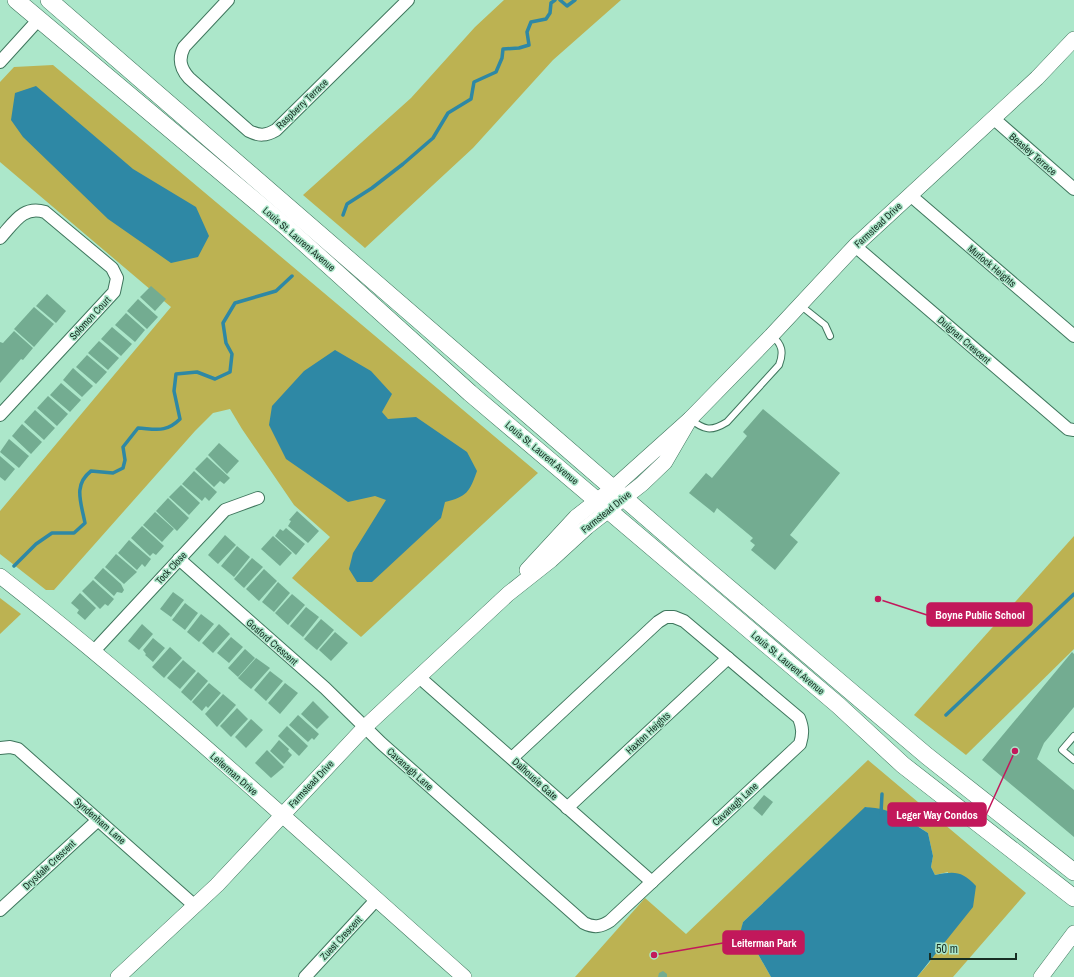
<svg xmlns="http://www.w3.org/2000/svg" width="1074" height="977" font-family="'Archivo Narrow',sans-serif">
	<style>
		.green { fill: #bcb252 }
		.water { fill: #2e88a5 }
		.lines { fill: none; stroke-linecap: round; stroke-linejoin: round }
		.stream { stroke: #2e88a5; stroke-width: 3.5 }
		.building { fill: #73ac91 }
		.service-casing { stroke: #3f765d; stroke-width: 8 }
		.minor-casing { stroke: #3f765d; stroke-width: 14 }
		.tertiary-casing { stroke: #3f765d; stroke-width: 16 }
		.secondary-casing { stroke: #3f765d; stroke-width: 18 }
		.service { stroke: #fff; stroke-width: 6 }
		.minor { stroke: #fff; stroke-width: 12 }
		.tertiary { stroke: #fff; stroke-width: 15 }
		.secondary { stroke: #fff; stroke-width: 17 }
		.labels { text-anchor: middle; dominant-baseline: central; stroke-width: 3; stroke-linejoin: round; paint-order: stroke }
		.street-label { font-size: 10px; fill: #172e23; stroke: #ace7ca }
		.leader { fill: none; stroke: #c2185b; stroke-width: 1.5 }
		.callout-dot { fill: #c2185b; stroke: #ace7ca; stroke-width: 1.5 }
		.callout { fill: #c2185b; stroke: #c2185b; stroke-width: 1.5 }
		.callout-label { font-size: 11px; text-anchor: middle; font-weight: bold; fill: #fff }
	</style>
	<rect width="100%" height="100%" fill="#ace7ca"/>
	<g class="green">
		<path d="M504,0H621L553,60L473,148L365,248L303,195L411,98L475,27Z"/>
		<path d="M53,65L538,473L361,637L292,578L330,537L294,505L242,429L230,409L213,413L195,431L54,590H46L0,554V511L171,307L0,162V82L14,67Z"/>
		<path d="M1074,536V649L966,755L914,715Z"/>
		<path d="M0,598L21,614L0,634Z"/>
		<path d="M868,760L1026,893L953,977H917L930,962L948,872L935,875L931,867L933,856L928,833L907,819L866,807L743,922L740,937L754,947L771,977H575L645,898L686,934Z"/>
	</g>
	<g class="water">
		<path d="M36,86L133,169L196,207L209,236L198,257L171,263L108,219L23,137L11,120L15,93Z"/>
		<path d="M335,350L371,371L392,394L382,412L388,419L416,417L467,452L477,471C470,491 467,497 445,502L441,518L372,582H357L349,569L353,553L386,500L375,496L348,502L286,459L269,425L272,406L304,371Z"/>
		<path d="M865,807C894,809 905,818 928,833L933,856L931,867L935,875C955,871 962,871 976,886L973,907L917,977H771L754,947L739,937L743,922Z"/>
	</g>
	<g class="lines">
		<g class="stream">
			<path d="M560,0L567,6L575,0"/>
			<path d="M343,215L347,204L372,188L403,164L433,138L448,113L471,99L474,82L496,72L502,58L503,49L519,48L529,45L527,32L531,22L546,19L550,13L551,3L555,0"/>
			<path d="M14,566L36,544L52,533H74L85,523C81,502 73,485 91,471L113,473L123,468L125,460L123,447L138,428C156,429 166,433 180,419L174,391L176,374L197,372L215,379L230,372L232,354L226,343L223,323L235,303L276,291L292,276"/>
			<path d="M946,715L1074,594"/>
			<path d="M881,813L882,794"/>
		</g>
	</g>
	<g class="building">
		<path d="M151,286L166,299L155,311L140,297Z"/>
		<path d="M47,294L66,311L56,323L36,306Z"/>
		<path d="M138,299L158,317L147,329L127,311Z"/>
		<path d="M34,307L54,324L34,347L14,329Z"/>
		<path d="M126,313L145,330L135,342L115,325Z"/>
		<path d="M112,327L132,344L121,356L101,339Z"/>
		<path d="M14,331L33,348L23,360L21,359L0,383V342L3,343Z"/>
		<path d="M99,341L119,358L108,370L88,353Z"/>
		<path d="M87,355L107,372L96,384L76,367Z"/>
		<path d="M73,368L93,386L82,397L63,380Z"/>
		<path d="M61,383L81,400L70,412L50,395Z"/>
		<path d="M48,396L68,414L57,426L37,408Z"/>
		<path d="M763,409L840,473L790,535L798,542L775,570L751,550L755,545L750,541L753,538L717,508L714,513L689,493L706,473L712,478L747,436L743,432Z"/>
		<path d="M35,410L55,428L44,440L24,422Z"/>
		<path d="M22,424L42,442L31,454L12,436Z"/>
		<path d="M9,439L29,456L19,468L0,452Z"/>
		<path d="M219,443L239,461L227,474L208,455Z"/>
		<path d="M0,456L15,469L5,481L0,477Z"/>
		<path d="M207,457L230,478L224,484L220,481L214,487L195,469Z"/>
		<path d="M194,471L217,492L209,501L205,497L202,501L182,484Z"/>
		<path d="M181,485L200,503L189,515L169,497Z"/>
		<path d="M168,498L189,518L177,531L156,511Z"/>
		<path d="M297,511L319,531L308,543L288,526L291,521L289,520Z"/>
		<path d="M155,512L174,529L162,542L143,525Z"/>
		<path d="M142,526L164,546L156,555L153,553L150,556L131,538Z"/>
		<path d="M286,528L305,544L296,555L275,536L280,529L283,531Z"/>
		<path d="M225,535L236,545L218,564L208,555Z"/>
		<path d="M273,536L292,553L280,566L261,549Z"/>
		<path d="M129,540L151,559L145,567L142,564L137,570L118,553Z"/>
		<path d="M237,546L250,557L234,577L221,566Z"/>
		<path d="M116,554L137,572L124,584L105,567Z"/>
		<path d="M252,558L263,567L244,588L234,579Z"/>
		<path d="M103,568L121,584L124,590L122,593L117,592L114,596L94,578Z"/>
		<path d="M264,569L277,581L259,601L246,589Z"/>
		<path d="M93,580L114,599L108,606L105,604L100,609L82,591Z"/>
		<path d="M278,582L290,593L274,612L262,602Z"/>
		<path d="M173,592L184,600L171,617L160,609Z"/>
		<path d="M80,593L96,608L85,620L77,613L79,610L71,603Z"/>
		<path d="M292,594L305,605L288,625L275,613Z"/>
		<path d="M185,603L198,613L185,630L172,620Z"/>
		<path d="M306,607L319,617L303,637L290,626Z"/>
		<path d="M201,614L214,624L199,642L187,632Z"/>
		<path d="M321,619L334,630L317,650L304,639Z"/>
		<path d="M142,624L153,634L139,650L128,641Z"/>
		<path d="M219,624L230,634L213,653L202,643Z"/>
		<path d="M335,632L348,643L331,661L319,650Z"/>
		<path d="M231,637L243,647L229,663L217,653Z"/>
		<path d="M153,638L165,648L153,662L145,655L146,654L143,650Z"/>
		<path d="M170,647L182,658L164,678L152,667Z"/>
		<path d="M245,649L255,658L238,677L228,668Z"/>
		<path d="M1072,652L1074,654V707L1044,743L1037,759L1074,790V837L982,760Z"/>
		<path d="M256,658L270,668L251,689L238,678Z"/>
		<path d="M183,660L196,671L180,689L167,678Z"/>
		<path d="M270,671L283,681L266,701L254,690Z"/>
		<path d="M198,672L208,681L191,701L181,692Z"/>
		<path d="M209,683L221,693L208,708L206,706L202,711L192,702Z"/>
		<path d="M285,683L298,693L280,714L268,703Z"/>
		<path d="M223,694L236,705L217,727L205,714Z"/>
		<path d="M313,701L329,717L317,729L301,714Z"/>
		<path d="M237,708L248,719L231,737L220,726Z"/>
		<path d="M298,715L319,734L314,740L312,738L308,742L289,725Z"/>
		<path d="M251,719L263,730L246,748L235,737Z"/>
		<path d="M287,726L308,746L299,756L278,736Z"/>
		<path d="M279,740L289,749L288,751L292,755L284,764L270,751Z"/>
		<path d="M267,750L284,767L271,778L255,763Z"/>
		<path d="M764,795L773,802L762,816L753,808Z"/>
		<path d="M663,971L667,974V977H658L659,973Z"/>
	</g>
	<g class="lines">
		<g class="service-casing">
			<g id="service">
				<path d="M800,305L825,325L830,336"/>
				<path d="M690,419C704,430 711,432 727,422L779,365C784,352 782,344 772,336"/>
				<path d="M1074,736L1062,750L1074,760"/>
			</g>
		</g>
		<g class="minor-casing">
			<g id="minor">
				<path d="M228,0L184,47C178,59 180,68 189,78L249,131C259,136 266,136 276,130L408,0"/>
				<path d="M0,62L39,19"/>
				<path d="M993,118L1074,189"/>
				<path d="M910,195L1074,336"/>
				<path d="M0,238C14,223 23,205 45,212L112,268L117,278L114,292L0,415"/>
				<path d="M855,246L1068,429L1074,430"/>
				<path d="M179,559L325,688L381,743L584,923C594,928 601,927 610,921L800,744C803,734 803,728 799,718L684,621L674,617H666L658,622L512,758"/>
				<path d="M93,652L225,510L258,498"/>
				<path d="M419,677L652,882"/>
				<path d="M0,748L10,747L18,749L195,906"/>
				<path d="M567,808L728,658"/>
				<path d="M0,910L98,820"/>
				<path d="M305,977L376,900"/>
			</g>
		</g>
		<g class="tertiary-casing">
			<g id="tertiary">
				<path d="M527,570L576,517L612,489L690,419L771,336L855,246L1037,78L1074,39"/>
				<path d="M0,576C161,702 311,842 464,977"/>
				<path d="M118,977L217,885L365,727L508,594L551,560L587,527L642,484L665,462L690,419"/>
				<path d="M1041,977L1074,933"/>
			</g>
		</g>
		<g class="secondary-casing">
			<g id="secondary">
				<path d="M16,0L284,225L470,393L838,705L903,765L1074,898"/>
				<path d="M49,0L698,562L927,756L1074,872"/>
			</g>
		</g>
		<use href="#service" class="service"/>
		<use href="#minor" class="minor"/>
		<use href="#tertiary" class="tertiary"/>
		<use href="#secondary" class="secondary"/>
	</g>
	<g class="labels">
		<g class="street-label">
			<text transform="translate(302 104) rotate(-44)">Raspberry Terrace</text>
			<text transform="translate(1033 154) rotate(41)">Beasley Terrace</text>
			<text transform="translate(878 225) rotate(-43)">Farmstead Drive</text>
			<text transform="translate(299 239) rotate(41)">Louis St. Laurent Avenue</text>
			<text transform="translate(992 266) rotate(40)">Murlock Heights</text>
			<text transform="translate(90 318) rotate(-47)">Solomon Court</text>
			<text transform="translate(964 340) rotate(41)">Duignan Crescent</text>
			<text transform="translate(542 453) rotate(40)">Louis St. Laurent Avenue</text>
			<text transform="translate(606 512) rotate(-39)">Farmstead Drive</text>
			<text transform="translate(171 568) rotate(-47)">Tock Close</text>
			<text transform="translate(272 642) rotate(41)">Gosford Crescent</text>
			<text transform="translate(788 663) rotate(40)">Louis St. Laurent Avenue</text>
			<text transform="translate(648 733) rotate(-43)">Haxton Heights</text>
			<text transform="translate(410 769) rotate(42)">Cavanagh Lane</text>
			<text transform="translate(234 774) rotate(41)">Leiterman Drive</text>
			<text transform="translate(535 779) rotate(42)">Dalhousie Gate</text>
			<text transform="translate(311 784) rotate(-47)">Farmstead Drive</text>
			<text transform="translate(735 804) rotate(-43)">Cavanagh Lane</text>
			<text transform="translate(100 821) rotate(41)">Syndenham Lane</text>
			<text transform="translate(49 865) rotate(-43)">Drysdale Crescent</text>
			<text transform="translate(341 938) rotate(-47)">Zuest Crescent</text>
		</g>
	</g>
	<path class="leader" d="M878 599L927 615M1015 751L986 815M654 955L723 943"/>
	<g class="callout-dot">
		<circle cx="878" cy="599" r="4"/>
		<circle cx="1015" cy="751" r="4"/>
		<circle cx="654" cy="955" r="4"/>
	</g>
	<g class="callout">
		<rect x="927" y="603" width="105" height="23" rx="4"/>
		<rect x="888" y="803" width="98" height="23" rx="4"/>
		<rect x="723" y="931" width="81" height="23" rx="4"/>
	</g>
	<g class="callout-label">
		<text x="980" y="619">Boyne Public School</text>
		<text x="937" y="819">Leger Way Condos</text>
		<text x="764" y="947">Leiterman Park</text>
	</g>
	<path d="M930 953v6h86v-6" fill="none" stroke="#172e23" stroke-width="2"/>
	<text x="936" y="953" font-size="12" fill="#172e23" stroke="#ace7ca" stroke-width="3" paint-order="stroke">50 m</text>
</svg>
